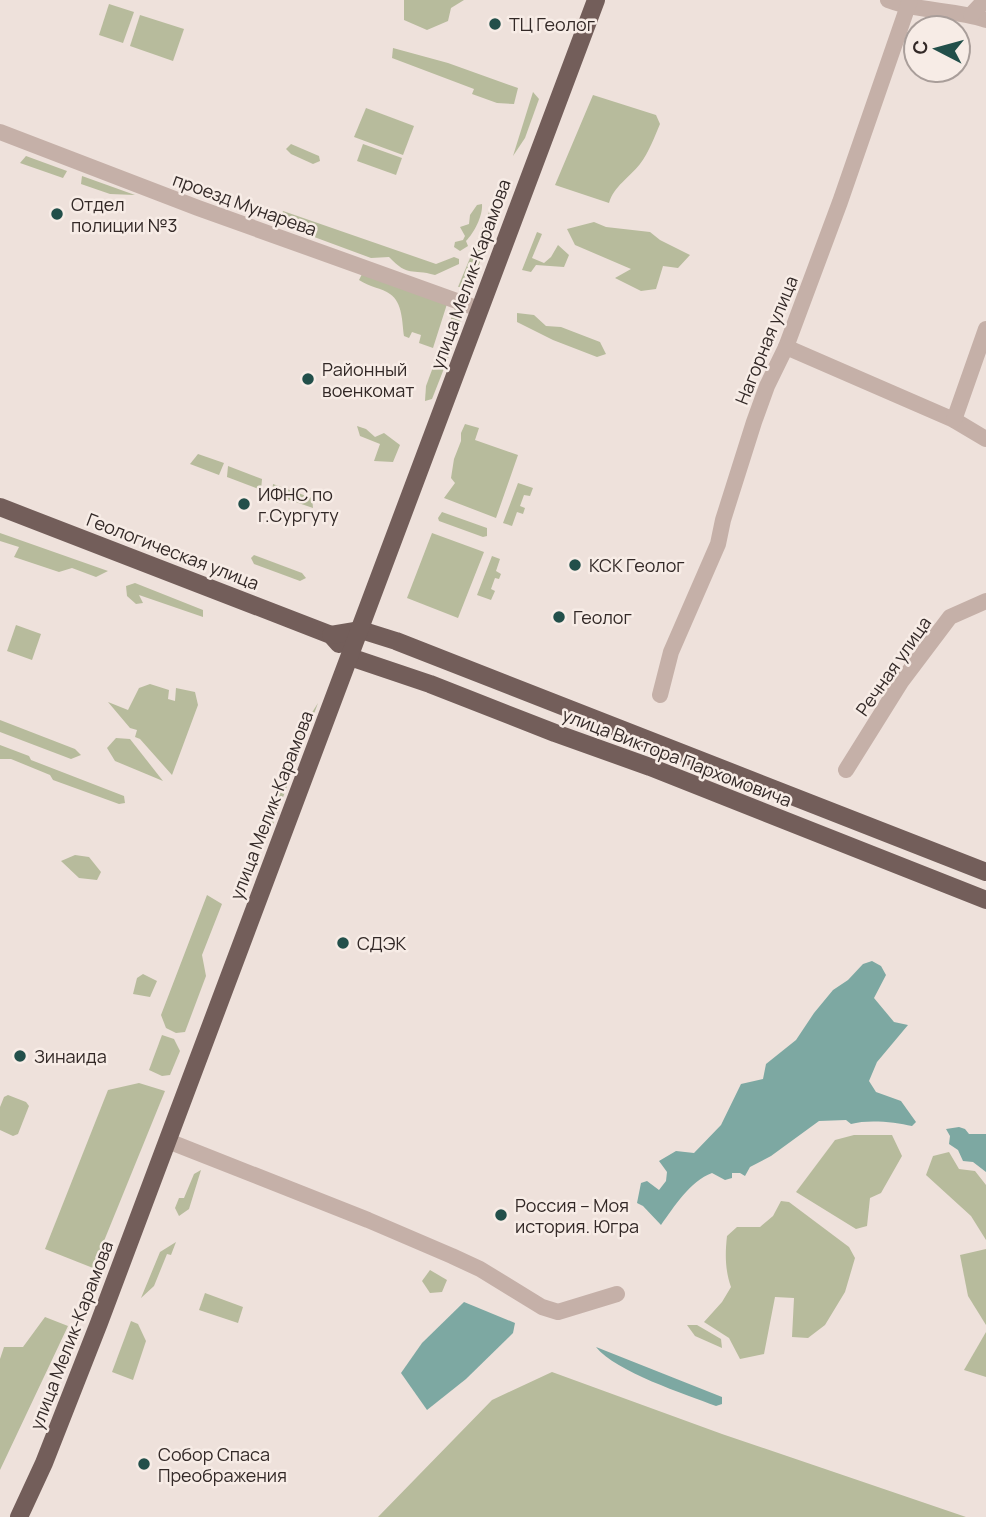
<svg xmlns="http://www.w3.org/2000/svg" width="986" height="1517" font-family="Manrope,sans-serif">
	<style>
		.green { fill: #b7bb9c }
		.water { fill: #7da8a2 }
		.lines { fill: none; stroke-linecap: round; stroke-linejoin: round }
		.minor { stroke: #c5b0a8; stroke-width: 16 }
		.major { stroke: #735e5a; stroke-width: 18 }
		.poi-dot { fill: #224f4a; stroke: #f7ece6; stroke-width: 2.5 }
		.labels { text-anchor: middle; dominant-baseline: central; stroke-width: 5; stroke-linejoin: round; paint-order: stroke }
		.poi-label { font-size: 18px; fill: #332927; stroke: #f7ece6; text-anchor: start }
		.street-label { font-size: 18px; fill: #332927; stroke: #f7ece6 }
	</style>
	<rect width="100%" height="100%" fill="#eee1db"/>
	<g class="green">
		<path d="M404,0H464L451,8L448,21L427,30L404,20Z"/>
		<path d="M109,4L134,12L123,43L99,35Z"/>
		<path d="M140,15L184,29L173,61L130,46Z"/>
		<path d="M393,48L448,63L518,88L514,104L497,103L472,94L474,89L392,58Z"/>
		<path d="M533,92L539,99L525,138L513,156Z"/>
		<path d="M593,95L656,115L660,124C654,138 649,152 640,164C629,178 614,186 609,203L555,185Z"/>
		<path d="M366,108L414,126L403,155L354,137Z"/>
		<path d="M291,144L319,156L320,161L313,164L291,154L286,149Z"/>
		<path d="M363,144L402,158L396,175L357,161Z"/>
		<path d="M26,156L67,171L63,178L20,163Z"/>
		<path d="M82,176L135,195L110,194L81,184Z"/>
		<path d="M482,204C483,216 474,233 466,241L468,246L460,251L454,247L455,242L463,240L465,236L460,227L469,224L470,215L477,205Z"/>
		<path d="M283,211L436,264L454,257L459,259V264L435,275C411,268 409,278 389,257L371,258L279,224Z"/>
		<path d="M489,212L492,229L471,286L458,287Z"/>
		<path d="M594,222L606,227L650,232L660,240L690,255L678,268L663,266L656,289L641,291L615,278L631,269L575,245L567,229Z"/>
		<path d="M537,232L542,234L532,258L544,263L551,257L558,245L569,255L564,267L536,265L531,272L522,270Z"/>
		<path d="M362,274L447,304L433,348L419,343L421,335L412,332L409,338L404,336C402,323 403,303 390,294C382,288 369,287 359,280Z"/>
		<path d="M456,305L461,312L460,328L432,399L425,401L426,386Z"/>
		<path d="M517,313L534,315L546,326L561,327L600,342L606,354L597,357L553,340L517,322Z"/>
		<path d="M465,424L479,428L475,440L518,455L496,518L444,498L455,483L451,478L454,459L461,441V433Z"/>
		<path d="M357,426L366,429L375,437L384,433L400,445L393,462L374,461L380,444L360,436Z"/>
		<path d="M198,454L224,463L219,475L190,464Z"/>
		<path d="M228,466L262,479L261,490L227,477Z"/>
		<path d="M518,483L533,488L530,496L524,495L520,506L525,508L523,514L517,512L512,526L503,523Z"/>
		<path d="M273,484L312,498L313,508L272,494Z"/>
		<path d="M442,512L487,528V536L483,537L439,521L438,518Z"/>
		<path d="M0,533L108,571L96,577L72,568L59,572L14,557L19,547L0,541Z"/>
		<path d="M432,533L484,552L458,618L407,598Z"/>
		<path d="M254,555L302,573L306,578L300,581L254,564L251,558Z"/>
		<path d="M492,556L500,559L496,571L501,574L499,579L495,578L491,589L495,591L491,600L477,595Z"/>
		<path d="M135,583L203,610V617L139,595L143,603L136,604L127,596L126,586Z"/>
		<path d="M16,625L41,634L32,660L7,651Z"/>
		<path d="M150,684L169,690L168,699L175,701L176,688L195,692L198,705L172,775L140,739L135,737L137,730L130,728L108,702L128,710L139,688Z"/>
		<path d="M318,703L272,827L261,823L269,813L303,727Z"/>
		<path d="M0,720L75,749L81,755L71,759L0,732Z"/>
		<path d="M116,738L130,739L163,781L115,761L107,748Z"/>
		<path d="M0,745L29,756L31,760L124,796L125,803L119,804L53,780L50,775L11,759H0Z"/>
		<path d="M75,855L89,857L101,872L97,880L79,878L61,861Z"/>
		<path d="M207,895L222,904L202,955L206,976L185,1032L176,1033L166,1028L161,1015Z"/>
		<path d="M143,974L157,981L150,997L133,994L137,978Z"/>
		<path d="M162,1035L174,1039L180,1051L170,1075L162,1076L149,1070Z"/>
		<path d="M139,1083L165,1091L93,1268L45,1249L108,1090Z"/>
		<path d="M8,1095L26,1102L29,1106L18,1134L13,1136L0,1130V1107L4,1097Z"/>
		<path d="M854,1135H892L902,1156L881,1193L870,1198L867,1226L856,1229L796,1192L835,1140Z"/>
		<path d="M949,1152L959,1169L975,1171L986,1185V1240L971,1216L926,1175L933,1156Z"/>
		<path d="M201,1170L189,1209L179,1216L175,1208L179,1198H184L194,1174Z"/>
		<path d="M781,1201L789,1202L849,1247L855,1258L845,1292L825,1325L808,1338L792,1337L794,1298L775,1297L764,1354L740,1359L729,1338L704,1322L722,1302L731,1287C725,1270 725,1254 727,1236L737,1227H760L773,1216Z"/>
		<path d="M176,1242L171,1255L167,1254L154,1286L141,1298L160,1252Z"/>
		<path d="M986,1249V1325L968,1296L960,1255Z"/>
		<path d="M430,1270L447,1280L442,1292L430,1293L422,1281Z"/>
		<path d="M205,1293L243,1307L238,1323L199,1310Z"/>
		<path d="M45,1317L68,1326L0,1470V1359L4,1347H23Z"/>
		<path d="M131,1321L138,1324L146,1341L133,1380L112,1372Z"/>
		<path d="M687,1325H697L721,1339L722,1348L695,1336Z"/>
		<path d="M986,1332V1377L964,1370Z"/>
		<path d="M552,1372L722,1434L966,1517H378L492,1400Z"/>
	</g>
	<g class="water">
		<path d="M872,961L881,966L886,975L874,998L894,1022L908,1025L877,1062L869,1081L876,1092L901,1101L916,1122L912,1126C895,1122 868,1119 851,1124L846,1120L819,1121L771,1156L750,1167L745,1176L740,1173H732V1178L725,1180L712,1173C690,1181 674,1207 661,1225L643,1206L637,1203L641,1183L647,1181L659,1190L666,1181L667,1172L659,1161L676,1151L694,1153L721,1125L741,1084L763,1079L766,1064L796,1040L814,1013L833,990L848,980L863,964Z"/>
		<path d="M959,1127L965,1129L969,1134H986V1172L973,1162L963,1161L958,1150L949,1144L950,1136L946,1129Z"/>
		<path d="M464,1302L515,1323L513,1333L466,1379L427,1410L401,1373L422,1343Z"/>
		<path d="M596,1347L722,1397V1404L716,1406C685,1394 616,1372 596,1347Z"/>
	</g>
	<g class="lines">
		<g class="minor">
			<path d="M888,0C920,12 954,9 986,20"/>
			<path d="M971,15L985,0"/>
			<path d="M0,132L198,208L479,309"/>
			<path d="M786,347L954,420L986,439"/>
			<path d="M954,420L986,329"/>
			<path d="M660,695L671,652L718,544L723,520L754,422L767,386L786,347L840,202L910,0"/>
			<path d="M846,770L901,682L950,617L986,601"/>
			<path d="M168,1141L368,1220L452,1256L480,1269L542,1307L558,1312L617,1294"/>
		</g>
		<g class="major">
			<path d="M0,507L331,635L339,644"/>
			<path d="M331,635L361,630L396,641L986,872"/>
			<path d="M350,657L430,684L555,733L650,767L986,900"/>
			<path d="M19,1517L44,1463L99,1323L596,0"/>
		</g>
	</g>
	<g class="poi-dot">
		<circle cx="495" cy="24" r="7"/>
		<circle cx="57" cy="214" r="7"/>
		<circle cx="308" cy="379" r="7"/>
		<circle cx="244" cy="504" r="7"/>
		<circle cx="575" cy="565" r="7"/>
		<circle cx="559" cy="617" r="7"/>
		<circle cx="343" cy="943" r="7"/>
		<circle cx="20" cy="1056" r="7"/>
		<circle cx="501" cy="1215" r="7"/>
		<circle cx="144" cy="1464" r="7"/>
	</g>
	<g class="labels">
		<g class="poi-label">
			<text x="509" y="24">ТЦ Геолог</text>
			<text x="71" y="204">Отдел<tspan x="71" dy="21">полиции №3</tspan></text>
			<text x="322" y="369">Районный<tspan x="322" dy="21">военкомат</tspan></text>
			<text x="258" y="494">ИФНС по<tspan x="258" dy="21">г.Сургуту</tspan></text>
			<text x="589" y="565">КСК Геолог</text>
			<text x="573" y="617">Геолог</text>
			<text x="357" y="943">СДЭК</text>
			<text x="34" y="1056">Зинаида</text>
			<text x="515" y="1205">Россия – Моя<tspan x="515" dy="21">история. Югра</tspan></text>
			<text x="158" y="1454">Собор Спаса<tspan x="158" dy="21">Преображения</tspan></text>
		</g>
		<g class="street-label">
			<text transform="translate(245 204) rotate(20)">проезд Мунарева</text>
			<text transform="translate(470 274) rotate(-70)">улица Мелик-Карамова</text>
			<text transform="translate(766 340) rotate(-68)">Нагорная улица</text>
			<text transform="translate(173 551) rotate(21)">Геологическая улица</text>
			<text transform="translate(893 666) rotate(-55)">Речная улица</text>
			<text transform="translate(677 757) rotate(21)">улица Виктора Пархомовича</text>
			<text transform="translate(271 805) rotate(-69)">улица Мелик-Карамова</text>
			<text transform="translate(71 1335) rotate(-69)">улица Мелик-Карамова</text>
		</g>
	</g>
	<g transform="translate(937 49) rotate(276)"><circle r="33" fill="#f7ece6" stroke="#a99e9a" stroke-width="2"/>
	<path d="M0-5L12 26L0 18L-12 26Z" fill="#224f4a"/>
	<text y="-10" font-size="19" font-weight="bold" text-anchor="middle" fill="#332927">С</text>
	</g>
</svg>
